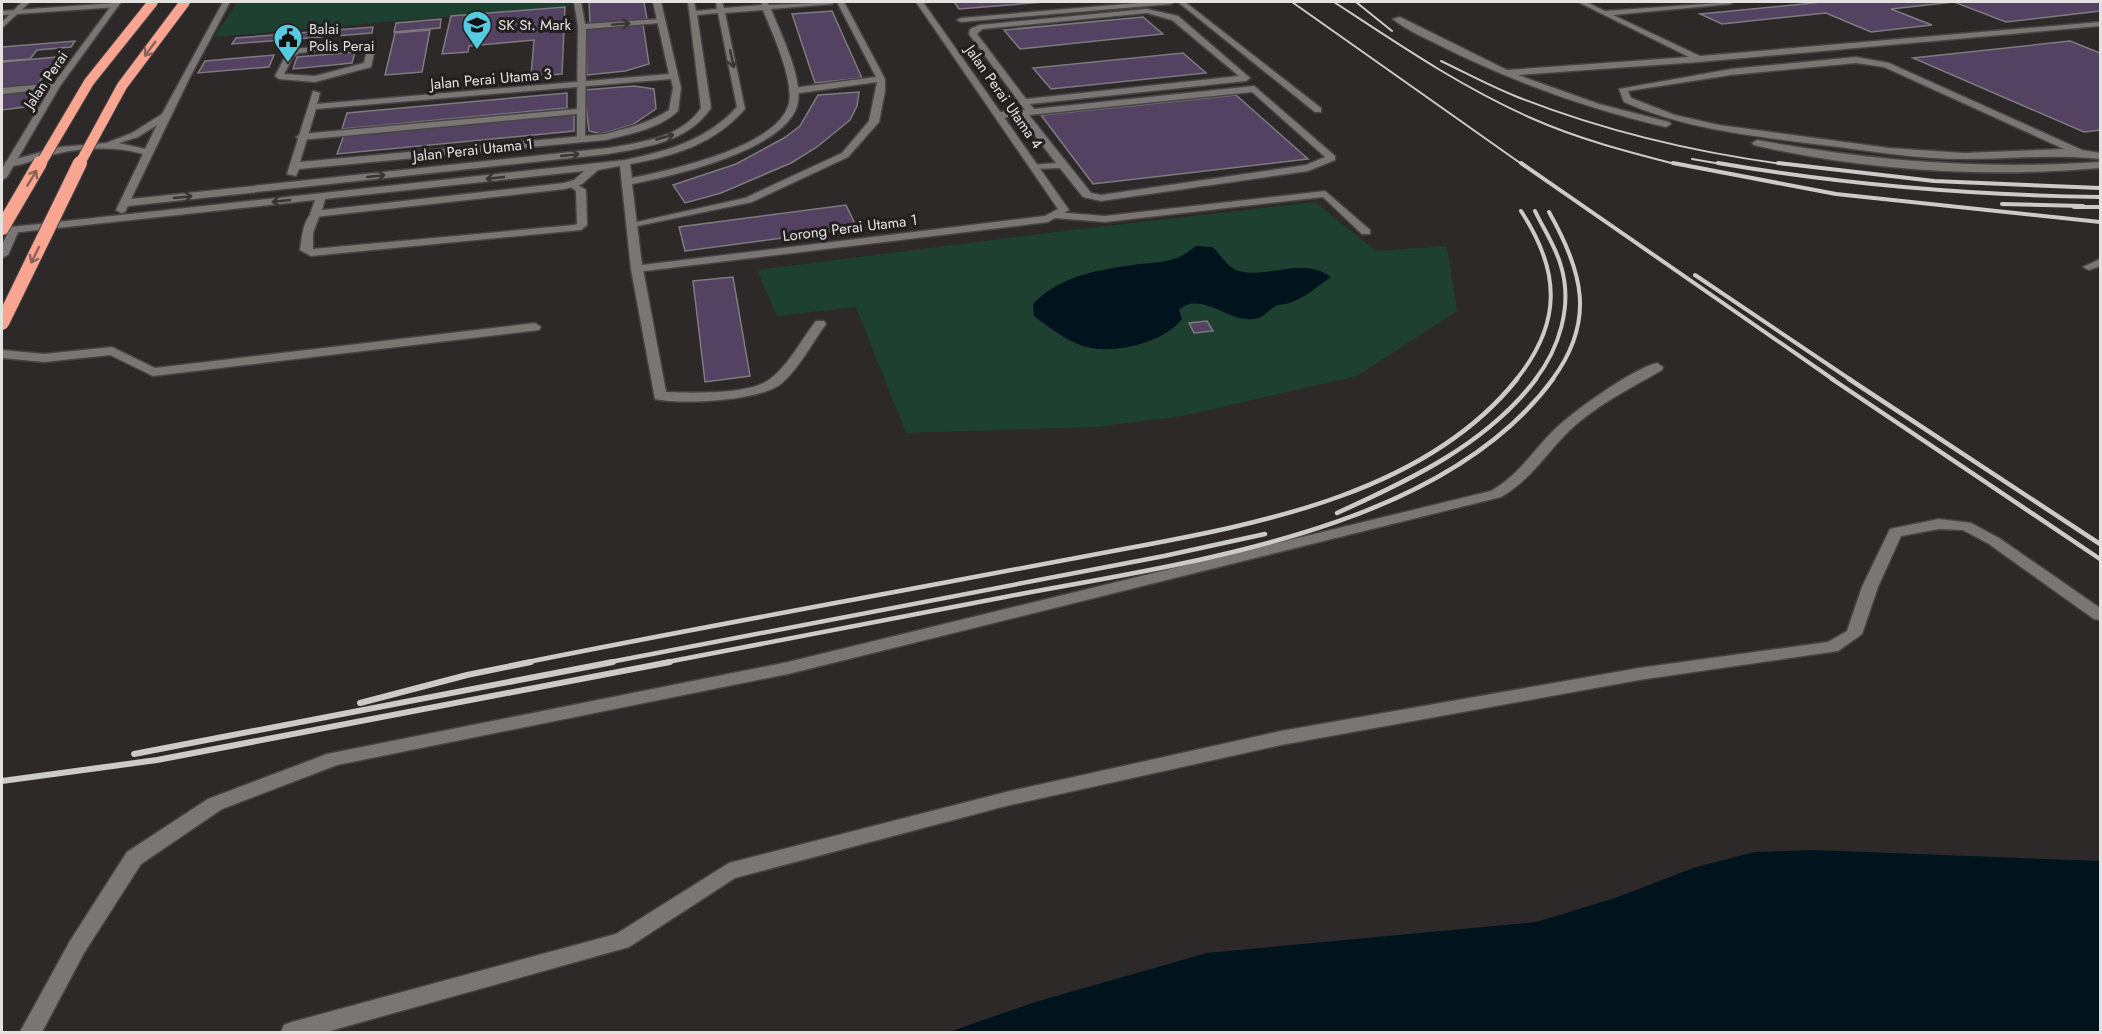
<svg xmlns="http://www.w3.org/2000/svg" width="2102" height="1034" font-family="Jost,sans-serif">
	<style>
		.green { fill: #1d4030 }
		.water { fill: #01141e }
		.building { fill: #544262; stroke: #7d7b7e; stroke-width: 1.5 }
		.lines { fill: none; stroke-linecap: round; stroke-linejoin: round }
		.service-casing { stroke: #474443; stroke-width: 3 }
		.minor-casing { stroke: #474443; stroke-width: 3 }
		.tertiary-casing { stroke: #474443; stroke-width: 3 }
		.service { fill: #797674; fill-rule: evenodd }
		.minor { fill: #797674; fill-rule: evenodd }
		.tertiary { fill: #797674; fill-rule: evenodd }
		.rail-far3 { stroke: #cdcbca; stroke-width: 2 }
		.rail-far2 { stroke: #cdcbca; stroke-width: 4 }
		.rail-far1 { stroke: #cdcbca; stroke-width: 4.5 }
		.rail { stroke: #cdcbca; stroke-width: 6 }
		.motorway-bridge-far1-casing { stroke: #474443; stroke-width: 12; stroke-linecap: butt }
		.motorway-bridge-casing { stroke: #474443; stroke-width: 16; stroke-linecap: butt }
		.motorway-bridge-far1 { stroke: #faa492; stroke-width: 10 }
		.motorway-bridge { stroke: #faa492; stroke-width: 14 }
		.oneway { stroke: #383634 }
		.oneway2 { stroke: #8e6258 }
		.labels { text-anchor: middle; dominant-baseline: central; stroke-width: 6; stroke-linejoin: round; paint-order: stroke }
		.far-poi-label { font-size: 15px; fill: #e4e2e1; stroke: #22201f; text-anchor: start }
		.far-street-label { font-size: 15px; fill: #e4e2e1; stroke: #22201f }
	</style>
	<rect width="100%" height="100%" fill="#2c2928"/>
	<g class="green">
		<path d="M238,2H569L570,6L214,37Z"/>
		<path d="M1315,202L1376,251L1447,246L1457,311L1357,376L1182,416L1096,427L906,433L856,307L777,316L757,270L1072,230Z"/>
	</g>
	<g class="water">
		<path d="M1196,246L1212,247C1222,255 1226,267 1239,271C1264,279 1305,256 1331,277C1319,285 1306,297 1292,302C1288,304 1283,304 1278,305C1265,311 1264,321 1245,319C1225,317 1198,292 1179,310L1182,319C1165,342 1118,353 1091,348C1070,344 1050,328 1034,316L1033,304C1060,275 1102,269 1140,264C1152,263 1166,262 1177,258C1185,255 1189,251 1196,246Z"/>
		<path d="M1813,850L2100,861V1032H949L1035,1002L1207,953L1536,922L1615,898L1696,867L1755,852Z"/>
	</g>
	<g class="building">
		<path d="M589,2H644L647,19L590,24Z"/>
		<path d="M954,2H1045L959,9Z"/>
		<path d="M1823,2H2100V11L2006,22L1954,2L1891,9L1932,25L1871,32L1826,13L1722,24L1700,14Z"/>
		<path d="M565,7L562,74L531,76L534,40L469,46L468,52L442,54L451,16Z"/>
		<path d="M832,11L862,78L815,83L792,14Z"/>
		<path d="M1143,17L1163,34L1020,49L1004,30Z"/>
		<path d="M441,19L440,28L394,32L396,23Z"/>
		<path d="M643,24L649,64L625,71L587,75L586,28Z"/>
		<path d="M373,27L372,33L232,44L236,38Z"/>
		<path d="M430,30L422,72L385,75L395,33Z"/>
		<path d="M75,41L71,47L37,50L30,59L2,61V47Z"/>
		<path d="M2070,41L2100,53V130L2084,132L1913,58Z"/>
		<path d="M355,52L352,63L293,69L297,57Z"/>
		<path d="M1183,53L1206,73L1051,89L1033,68Z"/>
		<path d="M274,55L269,67L198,73L205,61Z"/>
		<path d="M58,57L37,85L2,88V62Z"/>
		<path d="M634,86L654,89L656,109L632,125L601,134L589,131L584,90Z"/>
		<path d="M38,89L25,107L2,110V93Z"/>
		<path d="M859,92L857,106L850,120L817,147L791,163L721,193L685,203L673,185L736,164L784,138L800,126L818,95Z"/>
		<path d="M567,93V108L342,129L347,113Z"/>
		<path d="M1236,95L1308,159L1093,184L1041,115Z"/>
		<path d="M574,113V131L337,154L344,135Z"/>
		<path d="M846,205L857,228L685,251L679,227Z"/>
		<path d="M733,277L750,376L705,382L693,281Z"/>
		<path d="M1207,321L1213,331L1194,333L1189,323Z"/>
	</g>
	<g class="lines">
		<g class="service-casing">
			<g id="service">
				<path d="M22,2H30L2,28V22Z"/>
				<path d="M574,2H581L585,24L660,19L664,21L660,23L586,29L585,141L577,139V114L301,140L296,137L301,134L577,109L578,27Z"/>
				<path d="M837,2H844L885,79V91L879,122L848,157L752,202L628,228V224L745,198L842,153L869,121L877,82L793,94L789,91L793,88L876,77Z"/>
				<path d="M1178,2H1185L1321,108V112H1315Z"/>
				<path d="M1578,2H1586L1605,11L1733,2L1730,4L1613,15L1700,56L2100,22V26L1699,62L1518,75L1599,104L1669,122L1671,124L1666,127C1589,109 1516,83 1445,48C1428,39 1407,31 1393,19L1400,17L1507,70L1689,57Z"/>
				<path d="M1147,9L1178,16L1250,78L1246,81L1030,104L1034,109L1254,86L1335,156V160L1308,171L1101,201L1083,197L1060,168L1031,169V165L1056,163L1020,116L1000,118L995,115L1000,112L1025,110L969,34L970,29L980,25ZM1147,13L1172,20L1239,76L1026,99L977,34L982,29ZM1252,92L1325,157L1306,165L1101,195L1091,193L1029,115Z"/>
				<path d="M356,43L375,49L371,67L315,82L279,79L275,76L287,53L294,49ZM356,47L367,50L364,63L315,76L284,74L293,57L299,53Z"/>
				<path d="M1856,57L1889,63L2082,150L2100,153V159C2055,154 2010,159 1964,159C1917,159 1870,151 1823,145C1755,136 1687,130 1624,102L1619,89L1731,69ZM1856,63L1884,67L2064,149L1964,153L1889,148L1719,125L1675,115L1631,98L1628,91L1731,75Z"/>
				<path d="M56,83L59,84V88L2,94V88Z"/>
				<path d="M1757,140C1871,161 1984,170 2100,162V168C1986,178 1865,171 1754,145L1752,143Z"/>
				<path d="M572,181L586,190L587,225L581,230L311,256L300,250C302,238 303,217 315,211L320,214L313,233V249L574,225L577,224L576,191L567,184Z"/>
				<path d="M1325,191L1370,230V234H1362L1323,197L1105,222L1055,218L1050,215L1055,212L1105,216Z"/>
				<path d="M2100,259V266L2089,270L2083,267Z"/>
				<path d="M637,266L643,269L666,392C691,393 751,395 770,379C789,365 801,340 816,321H824L826,324C812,343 800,367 782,383C762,401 681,405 655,399L631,269Z"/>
				<path d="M535,323L541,327L539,330L153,376L110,355L44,362L2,358V350L44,354L112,347L155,368Z"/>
				<path d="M1657,363L1663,367L1662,370C1631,388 1598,404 1571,429C1547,452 1531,480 1501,497L788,674L337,765L222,809L141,864L84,953L42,1032H20L70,941L127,852L208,799L327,754L788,662L1491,491C1518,476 1532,452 1553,431C1572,412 1632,369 1657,363Z"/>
				<path d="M1939,519L1971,523L1999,538L2100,608V620L2094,619L1989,544L1963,530L1939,529L1901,536L1878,587L1862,634L1838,651L1639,680L1281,745L1006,806L735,878L629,947L326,1032H281L284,1025L292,1022L616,934L729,863L1006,792L1281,731L1639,668L1828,642L1847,631L1862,587L1890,529Z"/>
			</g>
		</g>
		<g class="minor-casing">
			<g id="minor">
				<path d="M223,2H230L189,79L131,199L608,148C642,142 681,138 701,108L688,2H694L696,11L717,9L716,2H722L724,8L762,5L761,2H767L769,5L835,2L832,4L771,9C780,32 802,76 798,101C792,149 672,176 632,184L642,265L1045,216L1058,209L916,2H923L1069,210L1048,222L637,272L631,269L620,166L598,170L582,184L565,189L315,217L310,214L315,200L2,234V228L625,160C668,151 707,140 737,107L718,13L697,15L711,108C687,143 646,147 608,154L128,206L125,212L121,213L116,210L143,154C111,145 78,148 46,156C34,159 18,168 5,166V162L60,147L106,143L132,133L162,114ZM763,10C772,32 794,80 789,103C779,147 670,170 632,178L630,164C675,156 714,144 745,109L725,13ZM157,125L145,149L119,143L138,137ZM584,171L574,180L564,183L322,210L325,199Z"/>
				<path d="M653,2H661L681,88L678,111C659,129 630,134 605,140L299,169L296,176L287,174L313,91L320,93L317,104L669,74ZM671,79L673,88L669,110C649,123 628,128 605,134L300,162L316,109Z"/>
				<path d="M1150,2H1175L1171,4L961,22L957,20L961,18Z"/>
				<path d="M115,3L118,7L2,15V11Z"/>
			</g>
		</g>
		<g class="tertiary-casing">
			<g id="tertiary">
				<path d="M114,2H121L60,86L7,177L2,180V169L52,86Z"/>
				<path d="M14,227L19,230L8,255L2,258V245L10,228Z"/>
			</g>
		</g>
		<use href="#service" class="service"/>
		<use href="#minor" class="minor"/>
		<use href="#tertiary" class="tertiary"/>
		<g class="rail-far3">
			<path d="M1292,2L1523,165"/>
			<path d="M1334,2C1398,44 1461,87 1531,118C1578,139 1628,152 1679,165"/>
			<path d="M1356,2L1392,31"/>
			<path d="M1441,61C1466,73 1490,86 1515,96C1603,131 1697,153 1790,165"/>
			<path d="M1692,159L1727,165"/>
		</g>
		<g class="rail-far2">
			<path d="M1521,163L1834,380"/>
			<path d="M1673,163L1836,194L2100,222"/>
			<path d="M1718,163C1845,185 1972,195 2100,197"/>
			<path d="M1778,163L1934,181L2100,188"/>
			<path d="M2002,204L2083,206"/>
			<path d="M2074,207H2100"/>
			<path d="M1535,211C1543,228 1556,247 1561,266C1573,306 1559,349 1535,380"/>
			<path d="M1549,212C1583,272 1596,321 1552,380"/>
			<path d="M1695,275L1851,380"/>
			<path d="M1516,380C1562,323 1561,272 1521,211"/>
		</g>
		<g class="rail-far1">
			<path d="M1832,379L2100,559"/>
			<path d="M1849,379L2100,544"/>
			<path d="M1337,513C1410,480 1487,444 1536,379"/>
			<path d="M523,663C666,634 810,608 953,581C1012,570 1071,559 1129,548C1263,523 1427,492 1517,379"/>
			<path d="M605,663L1164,556L1265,534"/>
			<path d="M662,663C777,641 891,619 1005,597C1181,563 1440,533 1553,379"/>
		</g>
		<g class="rail">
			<path d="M360,703L467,675L531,662"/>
			<path d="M134,754L613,662"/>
			<path d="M2,781L157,760L670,662"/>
		</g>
		<g class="motorway-bridge-far1-casing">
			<g id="motorway-bridge-far1">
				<path d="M40,165L89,82L153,2"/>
				<path d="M79,165L122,86L185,2"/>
			</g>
		</g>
		<g class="motorway-bridge-casing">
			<g id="motorway-bridge">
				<path d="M2,228L40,163"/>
				<path d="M2,323L80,163"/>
			</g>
		</g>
		<use href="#motorway-bridge-far1" class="motorway-bridge-far1"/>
		<use href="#motorway-bridge" class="motorway-bridge"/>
	</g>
	<defs><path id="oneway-shaft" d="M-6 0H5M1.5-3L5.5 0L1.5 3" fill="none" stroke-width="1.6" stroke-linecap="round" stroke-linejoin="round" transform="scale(1.5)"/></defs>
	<g class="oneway">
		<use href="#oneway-shaft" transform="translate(621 24) rotate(-4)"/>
		<use href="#oneway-shaft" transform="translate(732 59) rotate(78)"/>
		<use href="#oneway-shaft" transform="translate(665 137) rotate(-16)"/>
		<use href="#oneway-shaft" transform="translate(570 155) rotate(-6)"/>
		<use href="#oneway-shaft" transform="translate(376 176) rotate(-6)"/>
		<use href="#oneway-shaft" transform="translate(495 178) rotate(174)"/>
		<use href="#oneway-shaft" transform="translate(183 197) rotate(-6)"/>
		<use href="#oneway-shaft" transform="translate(281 201) rotate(174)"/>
	</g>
	<g class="oneway2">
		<use href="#oneway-shaft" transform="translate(150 49) rotate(127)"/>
		<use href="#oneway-shaft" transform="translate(32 178) rotate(-59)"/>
		<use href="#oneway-shaft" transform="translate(35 255) rotate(116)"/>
	</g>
	<defs>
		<g id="school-pin" transform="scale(1.5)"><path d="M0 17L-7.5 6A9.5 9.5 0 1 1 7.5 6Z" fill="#55cae0" stroke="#22201f"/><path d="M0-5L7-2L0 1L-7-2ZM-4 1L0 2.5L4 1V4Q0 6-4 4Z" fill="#111"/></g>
		<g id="civic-pin" transform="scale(1.5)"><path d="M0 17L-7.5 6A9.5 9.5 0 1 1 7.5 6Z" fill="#55cae0" stroke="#22201f"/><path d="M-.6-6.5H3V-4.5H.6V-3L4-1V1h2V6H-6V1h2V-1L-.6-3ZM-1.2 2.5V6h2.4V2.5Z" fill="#111"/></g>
	</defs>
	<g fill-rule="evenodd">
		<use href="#school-pin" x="477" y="25"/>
		<use href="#civic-pin" x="288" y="38"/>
	</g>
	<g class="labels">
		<g class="far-poi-label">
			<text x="498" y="25">SK St. Mark</text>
			<text x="309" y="29">Balai<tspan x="309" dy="17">Polis Perai</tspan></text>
		</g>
		<g class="far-street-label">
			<text transform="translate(491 79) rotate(-5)">Jalan Perai Utama 3</text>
			<text transform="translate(46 80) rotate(-56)">Jalan Perai</text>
			<text transform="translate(1004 97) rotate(55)">Jalan Perai Utama 4</text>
			<text transform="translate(473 150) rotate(-6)">Jalan Perai Utama 1</text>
			<text transform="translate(850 228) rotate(-7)">Lorong Perai Utama 1</text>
		</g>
	</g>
	<rect width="2102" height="1034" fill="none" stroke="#e4e2e1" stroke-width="6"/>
</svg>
